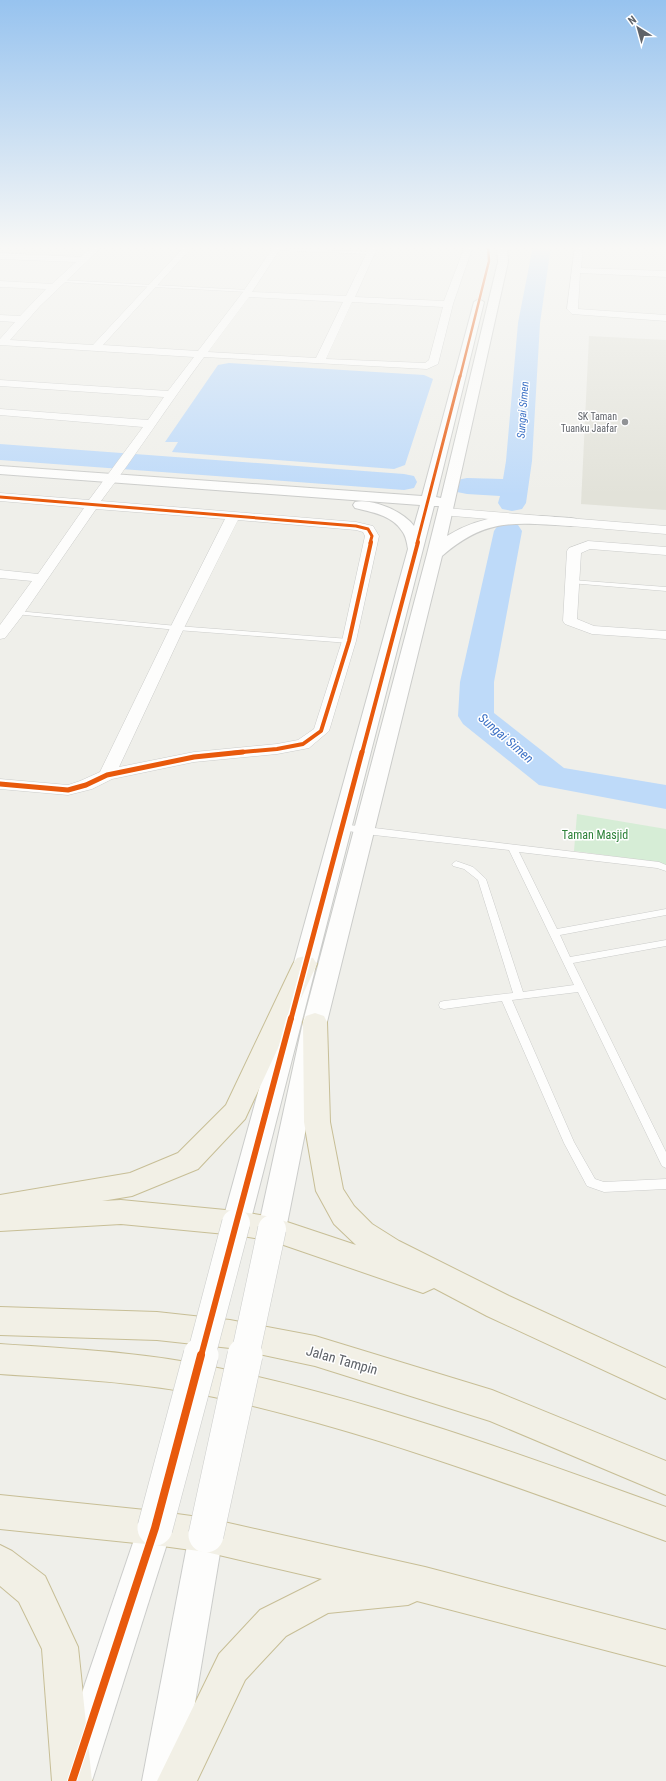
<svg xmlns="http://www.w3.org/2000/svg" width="666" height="1781" font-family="'Roboto Condensed',sans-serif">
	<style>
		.education { fill: #e2e2d9 }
		.green { fill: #d6edd6 }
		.water { fill: #bedaf9 }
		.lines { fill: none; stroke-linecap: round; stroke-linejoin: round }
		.river { fill: #bedaf9; fill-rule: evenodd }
		.service-casing { stroke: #cbccca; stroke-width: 1 }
		.minor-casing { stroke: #cbccca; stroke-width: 1 }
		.tertiary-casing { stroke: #cbccca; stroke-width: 2 }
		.trunk-casing { stroke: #c7be96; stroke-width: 2 }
		.service { fill: #fdfdfc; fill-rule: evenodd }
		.minor { fill: #fdfdfc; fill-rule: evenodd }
		.tertiary { fill: #fdfdfc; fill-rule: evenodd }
		.trunk { fill: #f2f0e6; fill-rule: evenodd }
		.tertiary-bridge-far1-casing { stroke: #cbccca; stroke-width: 29; stroke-linecap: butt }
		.tertiary-bridge-casing { stroke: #cbccca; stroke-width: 36; stroke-linecap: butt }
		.tertiary-bridge-far1 { stroke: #fdfdfc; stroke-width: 28 }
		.tertiary-bridge { stroke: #fdfdfc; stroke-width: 35 }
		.cycleway-far5-casing { stroke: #fff; stroke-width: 3.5 }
		.cycleway-far4-casing { stroke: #fff; stroke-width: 4.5 }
		.cycleway-far3-casing { stroke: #fff; stroke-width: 6 }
		.cycleway-far2-casing { stroke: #fff; stroke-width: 8 }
		.cycleway-far1-casing { stroke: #fff; stroke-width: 9 }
		.cycleway-casing { stroke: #fff; stroke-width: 10 }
		.cycleway-far5 { stroke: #e8590c; stroke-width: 2.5 }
		.cycleway-far4 { stroke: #e8590c; stroke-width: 3 }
		.cycleway-far3 { stroke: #e8590c; stroke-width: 4 }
		.cycleway-far2 { stroke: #e8590c; stroke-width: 5 }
		.cycleway-far1 { stroke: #e8590c; stroke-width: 6 }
		.cycleway { stroke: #e8590c; stroke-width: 8 }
		.poi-dot { fill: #919396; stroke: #fff; stroke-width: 1.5 }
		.labels { text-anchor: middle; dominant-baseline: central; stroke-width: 3; stroke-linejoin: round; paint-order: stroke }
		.far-poi-label { font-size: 10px; fill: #5e6268; stroke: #fff; text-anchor: end }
		.far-water-label { font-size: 11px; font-style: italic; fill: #3d72c6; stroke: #fff }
		.park-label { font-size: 12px; fill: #2c8138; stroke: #fff }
		.water-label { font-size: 13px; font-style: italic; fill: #3d72c6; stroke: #fff }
		.near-street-label { font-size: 14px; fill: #5e6268; stroke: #fff }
	</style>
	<rect width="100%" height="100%" fill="#efefea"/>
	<path class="education" d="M589,336L666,340V510L581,504Z"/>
	<path class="green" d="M577,814L666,829V867L657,862L574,851Z"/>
	<path class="water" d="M229,363L424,375L433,379L405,465L394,469L172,452L178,442H165L218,365Z"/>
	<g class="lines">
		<g class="river">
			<path d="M533,246H551L540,323L532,461L526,503L522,509L512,511L502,509L498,503L500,496L467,494L457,492L453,486L457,480L467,478L503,479L506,461L518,323Z"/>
			<path d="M0,444L404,474L414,476L417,482L414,488L404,490L0,460Z"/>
			<path d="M508,522L518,525L522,531L494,682V713L564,768L666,785V809L539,785L463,724L458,716L460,682L494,531L498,525Z"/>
		</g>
		<g class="service-casing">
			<g id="service">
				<path d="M275,248L369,252L371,253L369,254L276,250Z"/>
				<path d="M59,280L248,290L250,291L248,292L60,282Z"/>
				<path d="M572,580L666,587V591L570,583L569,582Z"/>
				<path d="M17,611L177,626L349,639L353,641L349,643L177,630L15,614V612Z"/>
				<path d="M341,824L659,862L666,865V871L657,868L519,852L557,929L666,909V915L560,935L570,957L666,940V946L573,963L666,1152V1168L662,1166L578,992L512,1000L574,1142L595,1179L604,1182L666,1179V1189L604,1192L587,1186L564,1143L502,1001L444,1009L440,1008L439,1005L440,1002L444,1001L513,993L478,880L464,869L453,866L452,864L456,861L473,867L486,879L523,992L574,985L509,850L365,834L338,829L337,827Z"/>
			</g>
		</g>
		<g class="minor-casing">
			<g id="minor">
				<path d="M94,246H103L40,306L10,340L93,345L185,246H193L103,345L198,351L243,292L274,246H282L252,292L346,296L370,246H378L355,297L444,301L465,246H473L453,304L438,364L427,369L204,357C168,405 137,454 101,501L356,522L373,526L379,536L356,641L329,731L309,748L277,754L194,762L112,779L92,789L68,795L0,789V779L68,785L80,781L100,772L170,628L225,519L96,509L22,616L5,638L0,639V625L32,581L0,578V570L38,574L84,508L0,501V493L89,500L143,427L0,415V409L148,420L164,397L0,386V380L168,391L194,357L0,345V339L15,322L0,321V315L20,316L46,289L0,287V281L52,284L76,262L0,259V253L81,257ZM249,297L343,302L316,358L208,352ZM352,302L443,307L429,360L425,363L326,359ZM238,520L356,530L363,532L365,536L342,641L314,729L298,740L277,744L194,752L119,767L184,628Z"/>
				<path d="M575,246H583L581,268L666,271V277L580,273L578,309L666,315V321L572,314L567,309Z"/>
				<path d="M445,508L666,526V534L441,515L439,512L441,509Z"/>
				<path d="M588,541L666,547V555L590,549L581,553L577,619L594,626L666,631V639L592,634L565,624L563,621L567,551L569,548Z"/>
			</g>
		</g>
		<g class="tertiary-casing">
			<g id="tertiary">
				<path d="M497,246H507L508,262L447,536C489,510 523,515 571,518L576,519L578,522L576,525L571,526C515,523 487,517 442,556L327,1022L286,1229L282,1238L272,1241L262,1238L258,1229L303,1022L427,554L439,506H434L250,1223L246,1232L236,1235L226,1232L222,1223L408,549C407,543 406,536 402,531C392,515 371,512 355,508L353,505L355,502C373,498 404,512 414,526L420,505L0,474V466L422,496L474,302L479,299L484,302L436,497L441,498L498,262Z"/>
				<path d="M155,1511L167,1516L172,1528L92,1781H52L138,1528L143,1516Z"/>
				<path d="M206,1518L218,1523L223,1535L182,1781H142L189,1535L194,1523Z"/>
			</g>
		</g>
		<g class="trunk-casing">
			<g id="trunk">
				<path d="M305,956L313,958L317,964L245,1119L198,1169L132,1196L102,1201L121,1200L236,1211L272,1217L356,1245L334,1224L316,1191L304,1122L303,1022L306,1016L315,1013L324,1016L327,1022L330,1122L343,1189L354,1206L372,1224L399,1241L509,1296L666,1368V1399L487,1316L434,1288L423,1293L272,1241L236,1235L121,1224L0,1231V1195L130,1173L178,1153L226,1105L293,964L297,958Z"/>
				<path d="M0,1307L157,1312L230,1320L315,1336L492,1390L666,1461V1495L490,1421L315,1366L230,1348L157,1340L0,1335Z"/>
				<path d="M0,1344C71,1349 143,1352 213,1367C369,1399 517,1453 666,1507V1541C517,1487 369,1431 214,1397C143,1382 71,1379 0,1374Z"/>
				<path d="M0,1495L155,1511L206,1518L425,1567L666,1630V1666L417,1601L408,1605L328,1613L286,1636L245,1680L197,1781H157L219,1654L260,1610L322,1579L206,1552L155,1545L0,1529Z"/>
				<path d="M0,1545L12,1551L45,1576L78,1647L92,1781H52L42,1649L19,1602L0,1586Z"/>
			</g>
		</g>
		<use href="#service" class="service"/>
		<use href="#minor" class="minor"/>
		<use href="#tertiary" class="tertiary"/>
		<use href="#trunk" class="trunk"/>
		<g class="tertiary-bridge-far1-casing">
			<g id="tertiary-bridge-far1">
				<path d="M201,1356L236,1223"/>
				<path d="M245,1356L272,1229"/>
			</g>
		</g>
		<g class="tertiary-bridge-casing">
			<g id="tertiary-bridge">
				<path d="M155,1528L201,1355"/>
				<path d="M206,1535L245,1355"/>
			</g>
		</g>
		<use href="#tertiary-bridge-far1" class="tertiary-bridge-far1"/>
		<use href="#tertiary-bridge" class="tertiary-bridge"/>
		<g class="cycleway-far5-casing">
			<path id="cycleway-far5" d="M460,377L489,261L488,246"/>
		</g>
		<g class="cycleway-far4-casing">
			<g id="cycleway-far4">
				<path d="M0,497L356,526L368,529L372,536L370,543"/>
				<path d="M417,543L460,376"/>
			</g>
		</g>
		<g class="cycleway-far3-casing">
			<g id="cycleway-far3">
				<path d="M232,753L277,749L303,744L321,731L349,641L371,542"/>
				<path d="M362,753L418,542"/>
			</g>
		</g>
		<g class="cycleway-far2-casing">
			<g id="cycleway-far2">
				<path d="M0,784L68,790L86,785L107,775L194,757L243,752"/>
				<path d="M291,1019L362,752"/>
			</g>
		</g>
		<g class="cycleway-far1-casing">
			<path id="cycleway-far1" d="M201,1356L291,1018"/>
		</g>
		<g class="cycleway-casing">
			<path id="cycleway" d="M72,1781L155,1528L201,1355"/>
		</g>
		<use href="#cycleway-far5" class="cycleway-far5"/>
		<use href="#cycleway-far4" class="cycleway-far4"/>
		<use href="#cycleway-far3" class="cycleway-far3"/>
		<use href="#cycleway-far2" class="cycleway-far2"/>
		<use href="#cycleway-far1" class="cycleway-far1"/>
		<use href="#cycleway" class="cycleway"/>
	</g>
	<linearGradient id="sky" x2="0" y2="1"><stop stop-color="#97c3ef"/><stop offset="0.5" stop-color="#f8f8f6"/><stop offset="1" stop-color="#f8f8f6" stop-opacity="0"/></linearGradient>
	<rect width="666" height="495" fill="url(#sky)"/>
	<circle class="poi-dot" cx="625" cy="422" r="4"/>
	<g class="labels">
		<g class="far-poi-label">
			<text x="617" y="416">SK Taman<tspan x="617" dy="12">Tuanku Jaafar</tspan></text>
		</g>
		<g class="far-water-label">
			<text transform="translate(523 410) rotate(-86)">Sungai Simen</text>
		</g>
		<g class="park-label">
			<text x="595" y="835">Taman Masjid</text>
		</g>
		<g class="water-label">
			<text transform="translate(506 738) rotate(41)">Sungai Simen</text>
		</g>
		<g class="near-street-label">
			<text transform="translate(342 1360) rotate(16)">Jalan Tampin</text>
		</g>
	</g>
	<g transform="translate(638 28) rotate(323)" stroke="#ffffff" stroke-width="3" paint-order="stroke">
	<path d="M0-3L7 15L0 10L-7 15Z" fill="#5e6268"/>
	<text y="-6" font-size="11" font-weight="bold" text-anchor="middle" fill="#5e6268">N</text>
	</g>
</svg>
